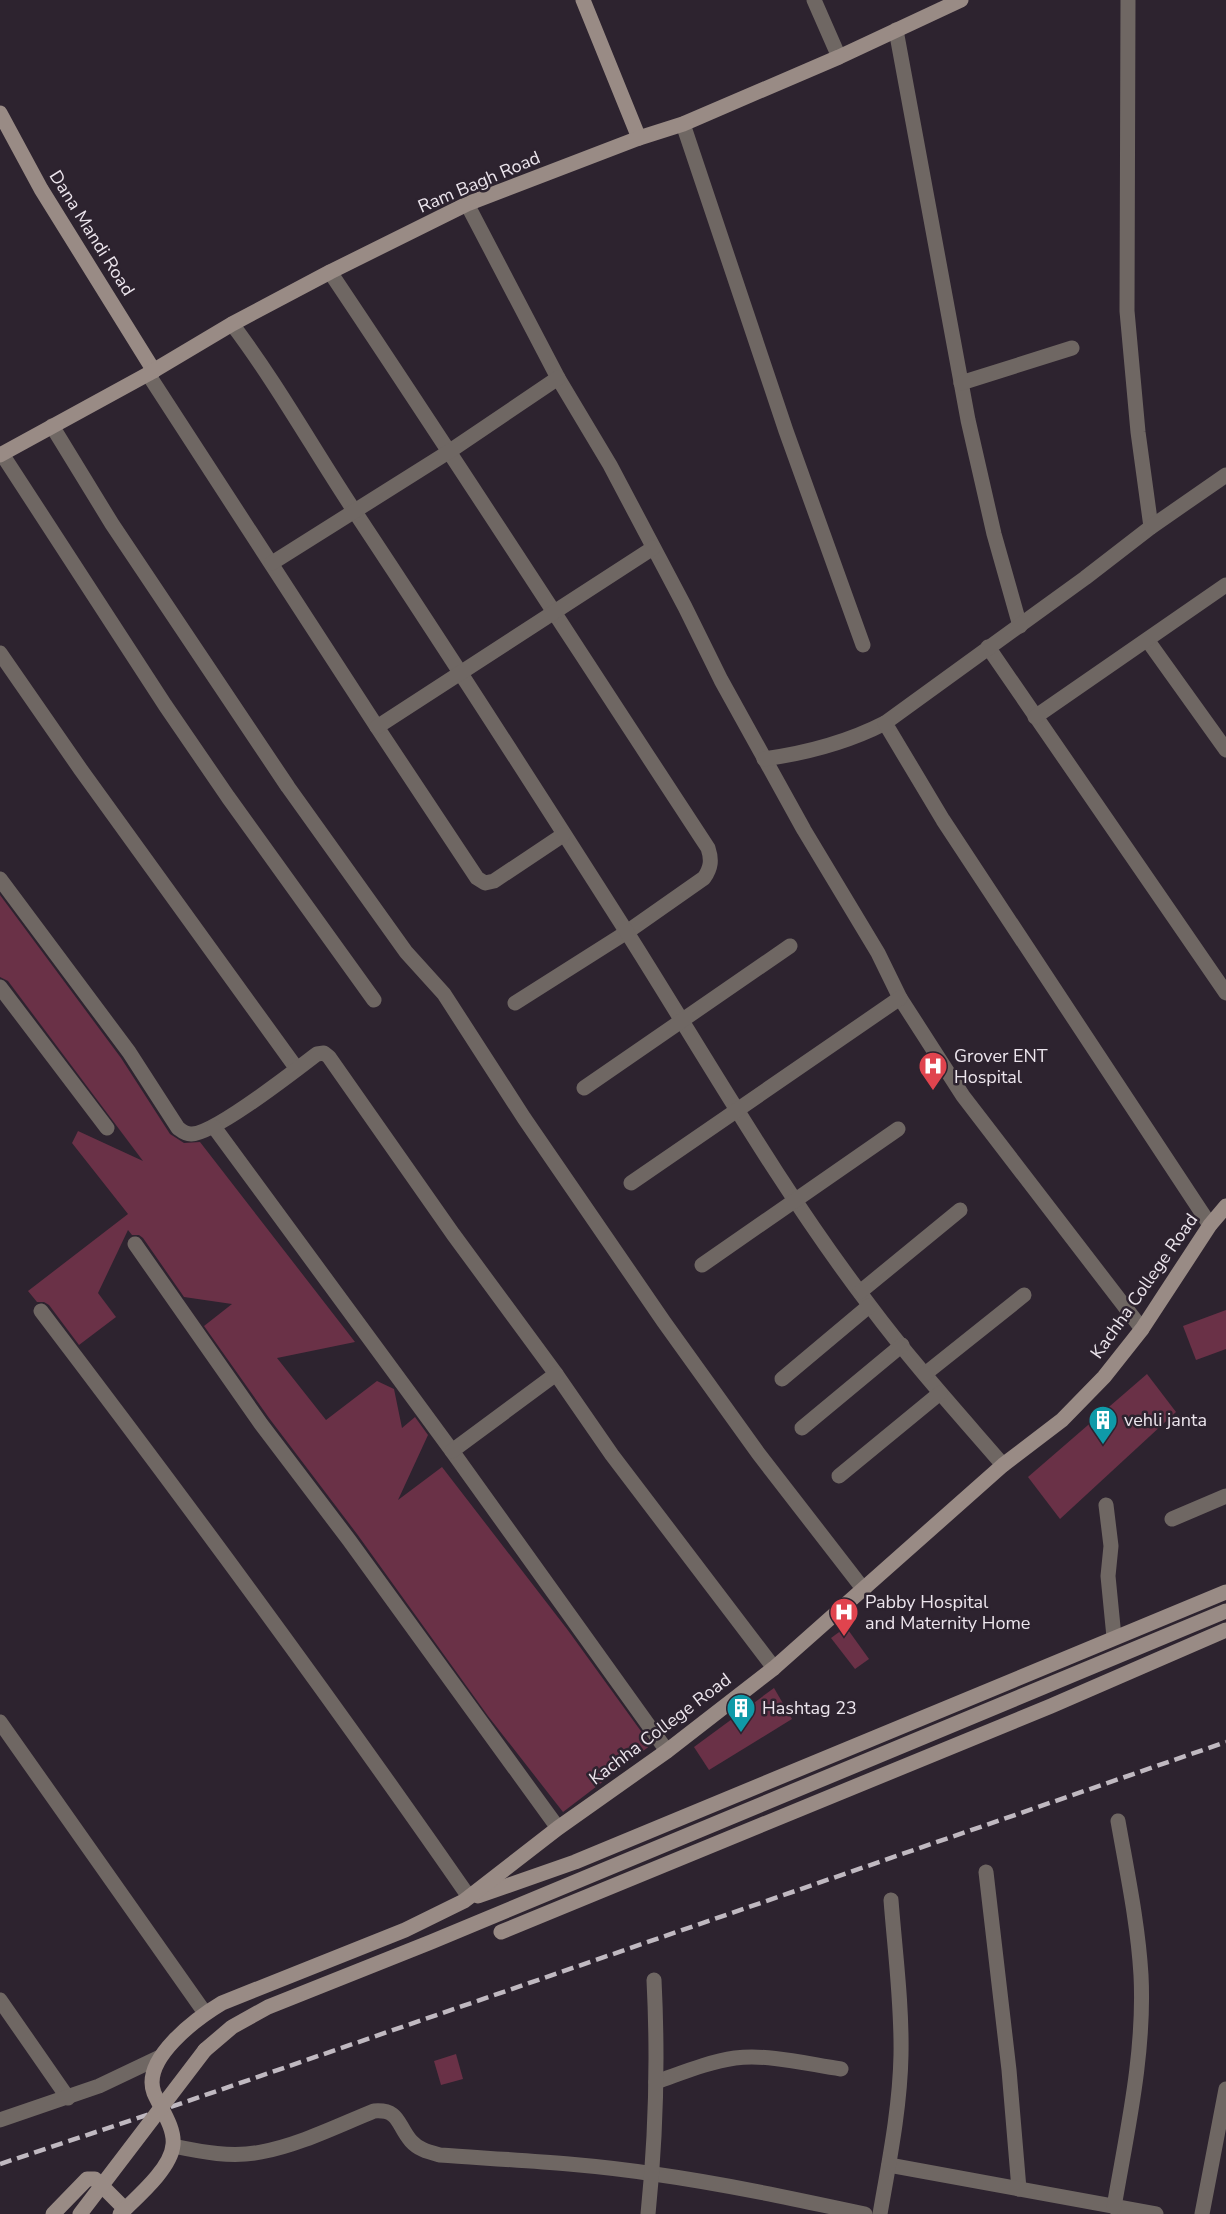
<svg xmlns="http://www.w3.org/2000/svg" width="1226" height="2214" font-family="'Nunito Sans',sans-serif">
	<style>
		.building { fill: #6a3147 }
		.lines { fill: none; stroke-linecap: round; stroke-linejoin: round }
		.street { stroke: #6f6763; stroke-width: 15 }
		.secondary { stroke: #998b85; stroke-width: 15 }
		.rail { stroke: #c0b9c1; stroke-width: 4.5; stroke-dasharray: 12 6; stroke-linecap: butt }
		.secondary-bridge { stroke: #998b85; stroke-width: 15 }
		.labels { text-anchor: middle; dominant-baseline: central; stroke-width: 5; stroke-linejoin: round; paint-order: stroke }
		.street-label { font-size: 18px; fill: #ece5ed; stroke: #2d232f }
		.poi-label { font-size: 18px; fill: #ece5ed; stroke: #2d232f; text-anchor: start }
	</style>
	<rect width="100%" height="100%" fill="#2d232f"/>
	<g class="building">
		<path d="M0,895L121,1058L170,1134L184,1143L200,1142L355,1342L277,1358L326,1420L377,1381L394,1389L402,1428L415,1417L428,1435L398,1500L442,1467L567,1629L651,1745L563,1812L488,1716L357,1534L269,1418L204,1326L232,1304L184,1297L143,1238L139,1235H132L128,1230L98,1293L116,1317L79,1345L49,1305L44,1302H37L28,1291L128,1214L72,1143L78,1131L143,1161L8,981L0,977Z"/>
		<path d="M1226,1310V1349L1196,1360L1183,1326Z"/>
		<path d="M1147,1374L1176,1412L1060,1519L1028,1477Z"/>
		<path d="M846,1627L869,1659L855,1669L831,1638Z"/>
		<path d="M774,1688L792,1719L709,1770L694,1747Z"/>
		<path d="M456,2054L463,2079L441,2085L434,2061Z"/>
	</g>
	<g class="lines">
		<g class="street">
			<path d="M814,0L839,57"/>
			<path d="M1128,0L1127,311L1138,432L1151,527"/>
			<path d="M896,30L968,420L994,534L1020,626"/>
			<path d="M683,124L786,431L863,645"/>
			<path d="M467,204L558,378L610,465L685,607L721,680L804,830L878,953L900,998L963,1096L1142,1329"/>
			<path d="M330,272C458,463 582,656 708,848C712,860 711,868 704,878L627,932L515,1003"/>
			<path d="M232,324C278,385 315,452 357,515C449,654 539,794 628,934C707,1059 780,1188 870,1306C911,1361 958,1413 1003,1465"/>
			<path d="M148,374L377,727L477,878L485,883L494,881L563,835"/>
			<path d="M961,383L1072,348"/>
			<path d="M52,426L112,524L288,787L406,952L444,994L524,1118L664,1322L758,1453L864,1590"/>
			<path d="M2,454L165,705L228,797L374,1000"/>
			<path d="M272,563L450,451L558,378"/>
			<path d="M1148,641L1226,750"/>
			<path d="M988,647L1226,993"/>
			<path d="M0,653L81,770L297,1069"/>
			<path d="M1035,717L1226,585"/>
			<path d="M377,727L653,548"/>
			<path d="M764,759C807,753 846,743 885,723"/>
			<path d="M0,879L129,1052L178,1128C182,1131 185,1134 191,1134C213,1135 296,1070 317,1054L324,1053L329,1057L453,1234L556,1374L612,1455L774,1668"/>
			<path d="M0,987L107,1128"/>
			<path d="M584,1088L790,946"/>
			<path d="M214,1127L452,1451L667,1751"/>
			<path d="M631,1183L900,998"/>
			<path d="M1210,1225L943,820L885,723L1085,578L1151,527L1226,475"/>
			<path d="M135,1244L261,1424L349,1540L558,1828"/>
			<path d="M702,1265L898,1129"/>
			<path d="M860,1292L960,1210"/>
			<path d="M41,1311C188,1504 331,1698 469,1897"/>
			<path d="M925,1374L1024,1295"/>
			<path d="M782,1379L869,1306"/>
			<path d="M802,1428L902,1345"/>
			<path d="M452,1451L556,1374"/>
			<path d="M839,1476L940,1393"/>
			<path d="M1106,1505L1111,1546L1108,1576L1114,1637"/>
			<path d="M1172,1519L1226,1496"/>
			<path d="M0,1722L205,2013"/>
			<path d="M986,1872L1009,2070L1019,2189"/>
			<path d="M0,2000L68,2098"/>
			<path d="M656,2082C682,2073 708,2062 735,2058C770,2054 807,2064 841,2069"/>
			<path d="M0,2120L99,2086L160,2057"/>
			<path d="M173,2146C202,2152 232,2158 261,2152C299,2145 337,2126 374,2111C400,2109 397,2125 411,2141C419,2150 429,2152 440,2155C511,2160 583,2163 654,2174C725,2184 795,2199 865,2214"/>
			<path d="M889,2165L1156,2214"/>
			<path d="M1114,2207C1127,2131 1145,2053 1141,1975C1138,1924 1127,1872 1118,1821"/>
			<path d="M648,2214C656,2136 658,2058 654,1980"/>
			<path d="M880,2214C889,2162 900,2108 901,2055C902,2004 895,1952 891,1900"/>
			<path d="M1202,2214L1226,2089"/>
		</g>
		<g class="secondary">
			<path d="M583,0L639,138"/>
			<path d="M0,113L41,189L154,371"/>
			<path d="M0,455L148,374L232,324L330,272L467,204L639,138L683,124L839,57L961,0"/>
			<path d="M478,1896L575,1862L1226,1592"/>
			<path d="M501,1932L1051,1706L1226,1630"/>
			<path d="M205,2050L232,2027L268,2007L431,1942L1226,1611"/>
			<path d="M53,2214L87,2179H95L125,2209"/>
			<path d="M120,2214C136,2198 171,2169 173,2145C175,2128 161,2109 154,2093C141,2059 197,2018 222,2003L405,1930L464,1901L558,1828L667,1751L774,1668L1003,1465L1062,1420L1104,1377L1142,1329L1210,1225L1226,1206"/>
		</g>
		<path class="rail" d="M0,2164L162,2110L1226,1742"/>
		<path class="secondary-bridge" d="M80,2214L205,2050"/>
	</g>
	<defs>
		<g id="hospital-pin" transform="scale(1.5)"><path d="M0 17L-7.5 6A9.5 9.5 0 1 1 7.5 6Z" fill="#e0444e" stroke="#2d232f"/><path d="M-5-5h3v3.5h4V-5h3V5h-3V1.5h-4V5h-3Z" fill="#fff"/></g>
		<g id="building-pin" transform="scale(1.5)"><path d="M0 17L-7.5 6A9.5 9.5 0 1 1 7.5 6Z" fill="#0f9aa8" stroke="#2d232f"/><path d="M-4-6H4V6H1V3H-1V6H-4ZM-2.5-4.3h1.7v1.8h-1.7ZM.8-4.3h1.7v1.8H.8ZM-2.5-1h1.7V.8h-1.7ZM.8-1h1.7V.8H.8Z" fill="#fff"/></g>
	</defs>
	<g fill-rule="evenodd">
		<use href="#hospital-pin" x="933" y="1066"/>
		<use href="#building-pin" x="1103" y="1420"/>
		<use href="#hospital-pin" x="844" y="1612"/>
		<use href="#building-pin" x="741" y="1708"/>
	</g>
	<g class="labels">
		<g class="street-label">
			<text transform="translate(479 182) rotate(-23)">Ram Bagh Road</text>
			<text transform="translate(92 233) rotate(58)">Dana Mandi Road</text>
			<text transform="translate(1144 1286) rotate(-55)">Kachha College Road</text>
			<text transform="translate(660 1729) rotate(-37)">Kachha College Road</text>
		</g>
		<g class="poi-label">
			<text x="954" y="1056">Grover ENT<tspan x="954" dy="21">Hospital</tspan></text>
			<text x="1124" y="1420">vehli janta</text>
			<text x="865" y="1602">Pabby Hospital<tspan x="865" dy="21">and Maternity Home</tspan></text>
			<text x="762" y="1708">Hashtag 23</text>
		</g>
	</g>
</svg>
